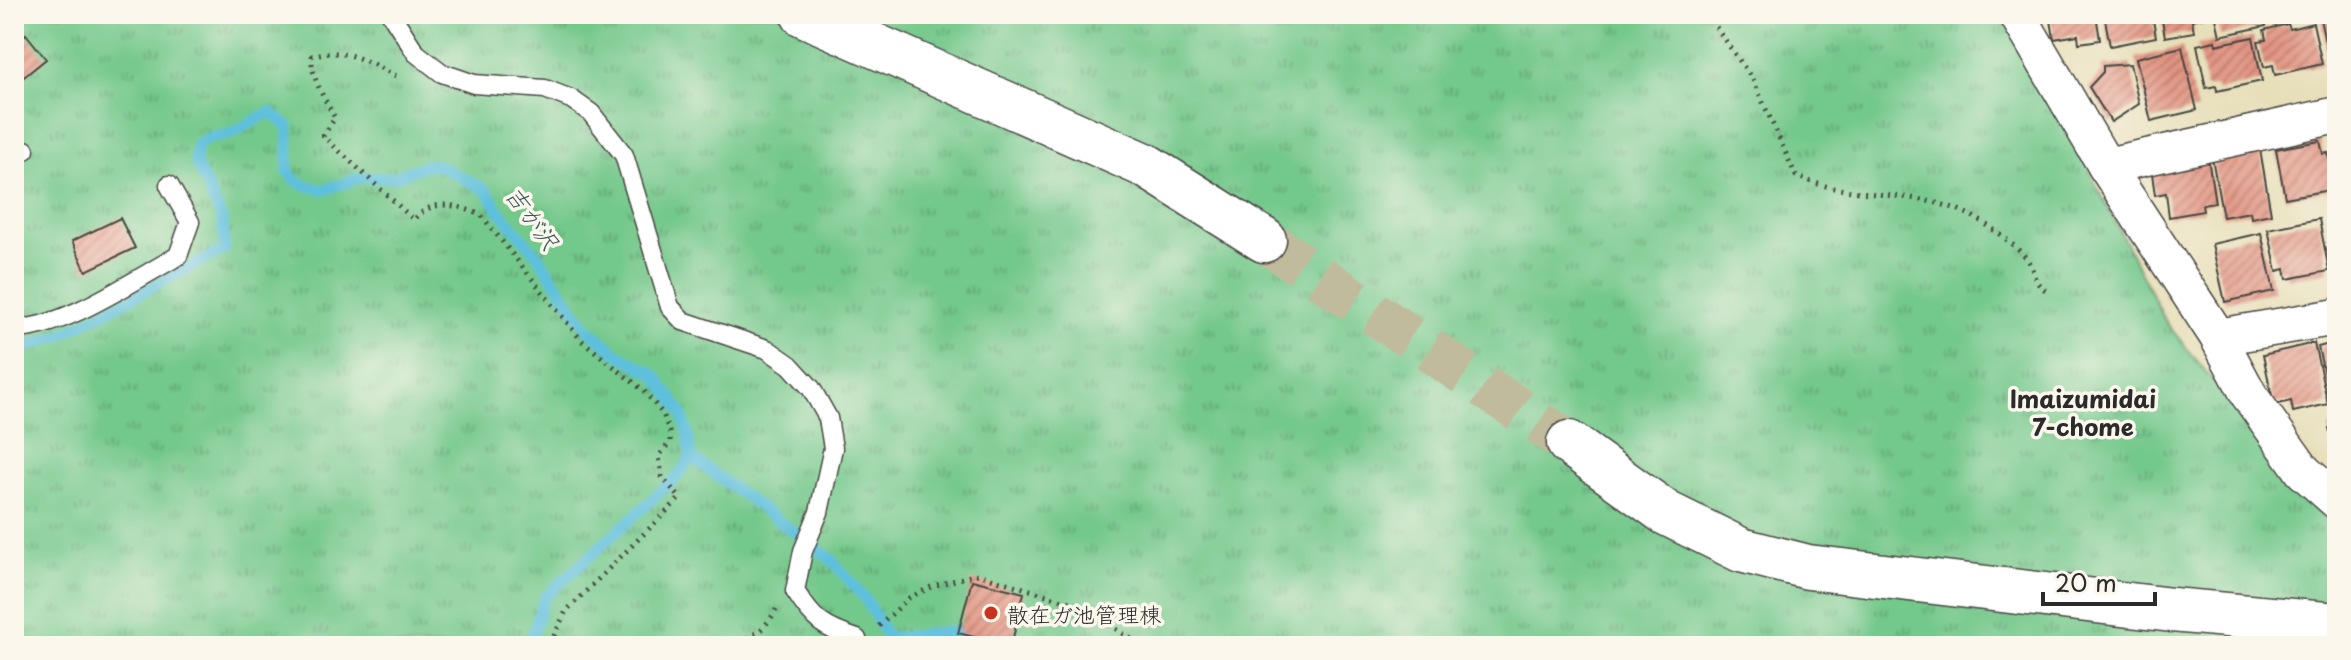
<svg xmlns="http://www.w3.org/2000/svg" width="2351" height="660" font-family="'Playpen Sans','Klee One',sans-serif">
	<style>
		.park { fill: url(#park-tufts); stroke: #4f7a5b; stroke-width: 2 }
		.water { fill: #5ec0dd; stroke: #447684; stroke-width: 2 }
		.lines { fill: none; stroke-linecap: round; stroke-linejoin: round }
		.stream { stroke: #5ec0dd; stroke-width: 11 }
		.building { fill: url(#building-hatch) }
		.tertiary-tunnel { stroke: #c1bb9d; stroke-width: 44; stroke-dasharray: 44 22; stroke-linecap: butt }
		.service-casing { stroke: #474640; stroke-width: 21 }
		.minor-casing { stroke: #474640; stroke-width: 39 }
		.tertiary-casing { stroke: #474640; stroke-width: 47 }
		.path { stroke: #474640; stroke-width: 5; stroke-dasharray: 2 6; stroke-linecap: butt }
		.service { stroke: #fff; stroke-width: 18 }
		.minor { stroke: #fff; stroke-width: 36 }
		.tertiary { stroke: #fff; stroke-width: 44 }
		.poi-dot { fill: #c8321e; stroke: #fbf7ec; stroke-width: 3 }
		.labels { text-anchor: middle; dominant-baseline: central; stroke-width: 7; stroke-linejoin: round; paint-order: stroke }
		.poi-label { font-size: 22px; fill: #2b2b2b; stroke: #fbf7ec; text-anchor: start }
		.water-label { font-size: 24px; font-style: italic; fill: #3a5860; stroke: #fbf7ec }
		.neighbourhood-label { font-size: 24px; font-weight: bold; fill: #2b2b2b; stroke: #fbf7ec }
	</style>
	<defs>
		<pattern id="park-tufts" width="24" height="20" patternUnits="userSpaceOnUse" patternTransform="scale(2)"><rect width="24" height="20" fill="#73c88b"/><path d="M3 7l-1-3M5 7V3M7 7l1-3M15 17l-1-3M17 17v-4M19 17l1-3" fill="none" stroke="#5fa372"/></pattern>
		<pattern id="building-hatch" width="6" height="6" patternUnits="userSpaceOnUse" patternTransform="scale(2)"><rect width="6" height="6" fill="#e29482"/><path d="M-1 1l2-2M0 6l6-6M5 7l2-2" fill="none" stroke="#b7796b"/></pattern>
	</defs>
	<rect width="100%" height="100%" fill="#fbf7ec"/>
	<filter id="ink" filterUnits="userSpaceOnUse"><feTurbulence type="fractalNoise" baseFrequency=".0125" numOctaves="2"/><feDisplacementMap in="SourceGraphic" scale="16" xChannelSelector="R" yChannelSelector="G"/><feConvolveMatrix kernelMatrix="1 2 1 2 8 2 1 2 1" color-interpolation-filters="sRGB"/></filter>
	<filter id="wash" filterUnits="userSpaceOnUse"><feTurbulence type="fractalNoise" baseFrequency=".006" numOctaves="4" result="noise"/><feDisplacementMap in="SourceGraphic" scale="32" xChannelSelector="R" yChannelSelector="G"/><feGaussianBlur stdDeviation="1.8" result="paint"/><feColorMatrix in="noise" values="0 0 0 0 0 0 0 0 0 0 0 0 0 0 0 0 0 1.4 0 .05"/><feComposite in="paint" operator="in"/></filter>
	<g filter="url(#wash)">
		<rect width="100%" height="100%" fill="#e7dfba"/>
		<path class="park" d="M14,14H2009L2167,324L2327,521L2337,525V646H14Z"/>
		<path class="water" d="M956,626L1014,646H897L944,636Z"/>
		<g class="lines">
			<g class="stream">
				<path d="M14,351L59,336L225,249L222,219L195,161L197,144L210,137L228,135L270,112L289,127L288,171L293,178L304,185L324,190L359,178L394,177L426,165H438L486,190L499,210L537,255L588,329L618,354L655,375L682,413L688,434L691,457L678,476L544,598L529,646"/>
				<path d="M691,457L831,559L866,600L886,635L894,638L950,631"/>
			</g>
		</g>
		<g id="blocks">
			<g class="building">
				<path d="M2050,14H2096L2100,40L2079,43L2078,35L2054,39Z"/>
				<path d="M2104,14H2152L2156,37L2110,46Z"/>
				<path d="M2161,14H2213V15L2192,20L2194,32L2165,37Z"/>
				<path d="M2215,14H2264L2266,26L2220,36Z"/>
				<path d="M2337,15V77L2333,78L2320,19Z"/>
				<path d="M2313,23L2322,64L2275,75L2273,65L2264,67L2258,41L2266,40L2264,30L2288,24L2290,29Z"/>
				<path d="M26,34L46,59L14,85V44Z"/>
				<path d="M2253,37L2262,81L2217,91L2216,86L2206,88L2197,45L2215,41L2216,45Z"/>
				<path d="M2182,47L2197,110L2151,121L2136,58Z"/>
				<path d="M2130,64L2139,104L2111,122L2089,87L2103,72V66Z"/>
				<path d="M2320,141L2323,154L2328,153L2335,189L2285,198L2276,149Z"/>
				<path d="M2260,149L2271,214L2251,218L2250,212L2223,217L2212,158Z"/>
				<path d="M2208,158L2215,203L2202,205L2203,211L2169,217L2166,193L2155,195L2151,167Z"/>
				<path d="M120,218L135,248L86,271L72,241Z"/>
				<path d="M2337,218V251H2336L2329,219Z"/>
				<path d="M2319,219L2329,271L2287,279L2285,269L2277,271L2268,229Z"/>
				<path d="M2261,233L2274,291L2225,302L2212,244Z"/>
				<path d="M2337,342V397L2330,399L2318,347Z"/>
				<path d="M2314,343L2328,404L2293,412L2291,401L2274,405L2263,355Z"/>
				<path d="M2337,426V458H2336L2329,428Z"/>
				<path d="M972,580L1024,593L1011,646L958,633Z"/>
			</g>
		</g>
	</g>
	<g filter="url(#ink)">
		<use href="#blocks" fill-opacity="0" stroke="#474640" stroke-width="2"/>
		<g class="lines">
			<path class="tertiary-tunnel" d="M1264,240L1569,443"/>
			<g class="service-casing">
				<g id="service">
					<path d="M391,14L416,53L442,73L474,84L545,89L571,99L591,113L624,155L670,307L683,321L767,349L790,365L811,388L828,418L833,448L819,512L803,551L795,591C814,621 823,628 857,639"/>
					<path d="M14,151L25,150"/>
					<path d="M14,329C63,329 134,280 178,256L190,222L169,185"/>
				</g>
			</g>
			<g class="minor-casing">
				<g id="minor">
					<path d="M2017,14L2106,166L2218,337L2249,395L2303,471L2337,501"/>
					<path d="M2106,166L2337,115"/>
					<path d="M2218,337L2337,317"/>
				</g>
			</g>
			<g class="tertiary-casing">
				<g id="tertiary">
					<path d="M803,14L1145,165L1264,240"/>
					<path d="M1569,443L1666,513L1741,550L1808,567L2172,610L2337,625"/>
				</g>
			</g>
			<g class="path">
				<path d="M1707,14L1753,80L1796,176C1851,201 1916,188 1970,215C1986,223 2018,246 2028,261C2037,275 2031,281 2047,291"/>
				<path d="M396,76C369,62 343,46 312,56C310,77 325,99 335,118L323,136L414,220C433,197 457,205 481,215L581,340L644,391L663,414L670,433V442L659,456L662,477L680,498L566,611L549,646"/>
				<path d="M879,626L909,598L933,586L978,574L1079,605L1130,638L1138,646"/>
				<path d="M668,646C709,644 755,653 776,609"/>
			</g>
			<use href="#service" class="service"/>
			<use href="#minor" class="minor"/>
			<use href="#tertiary" class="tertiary"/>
		</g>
	</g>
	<circle class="poi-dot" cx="991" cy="613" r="8"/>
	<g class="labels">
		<g class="poi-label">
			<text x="1007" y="613">散在ガ池管理棟</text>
		</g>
		<g class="water-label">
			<text transform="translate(533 217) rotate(54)">吉が沢</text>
		</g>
		<g class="neighbourhood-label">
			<text x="2083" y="398">Imaizumidai<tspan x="2083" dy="28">7-chome</tspan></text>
		</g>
	</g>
	<rect width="2351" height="660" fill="none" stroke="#fbf7ec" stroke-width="48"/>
	<path d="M2043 592v12h112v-12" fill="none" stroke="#2b2b2b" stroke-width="4"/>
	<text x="2055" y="592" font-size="24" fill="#2b2b2b" stroke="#fbf7ec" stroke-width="6" paint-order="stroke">20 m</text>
</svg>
